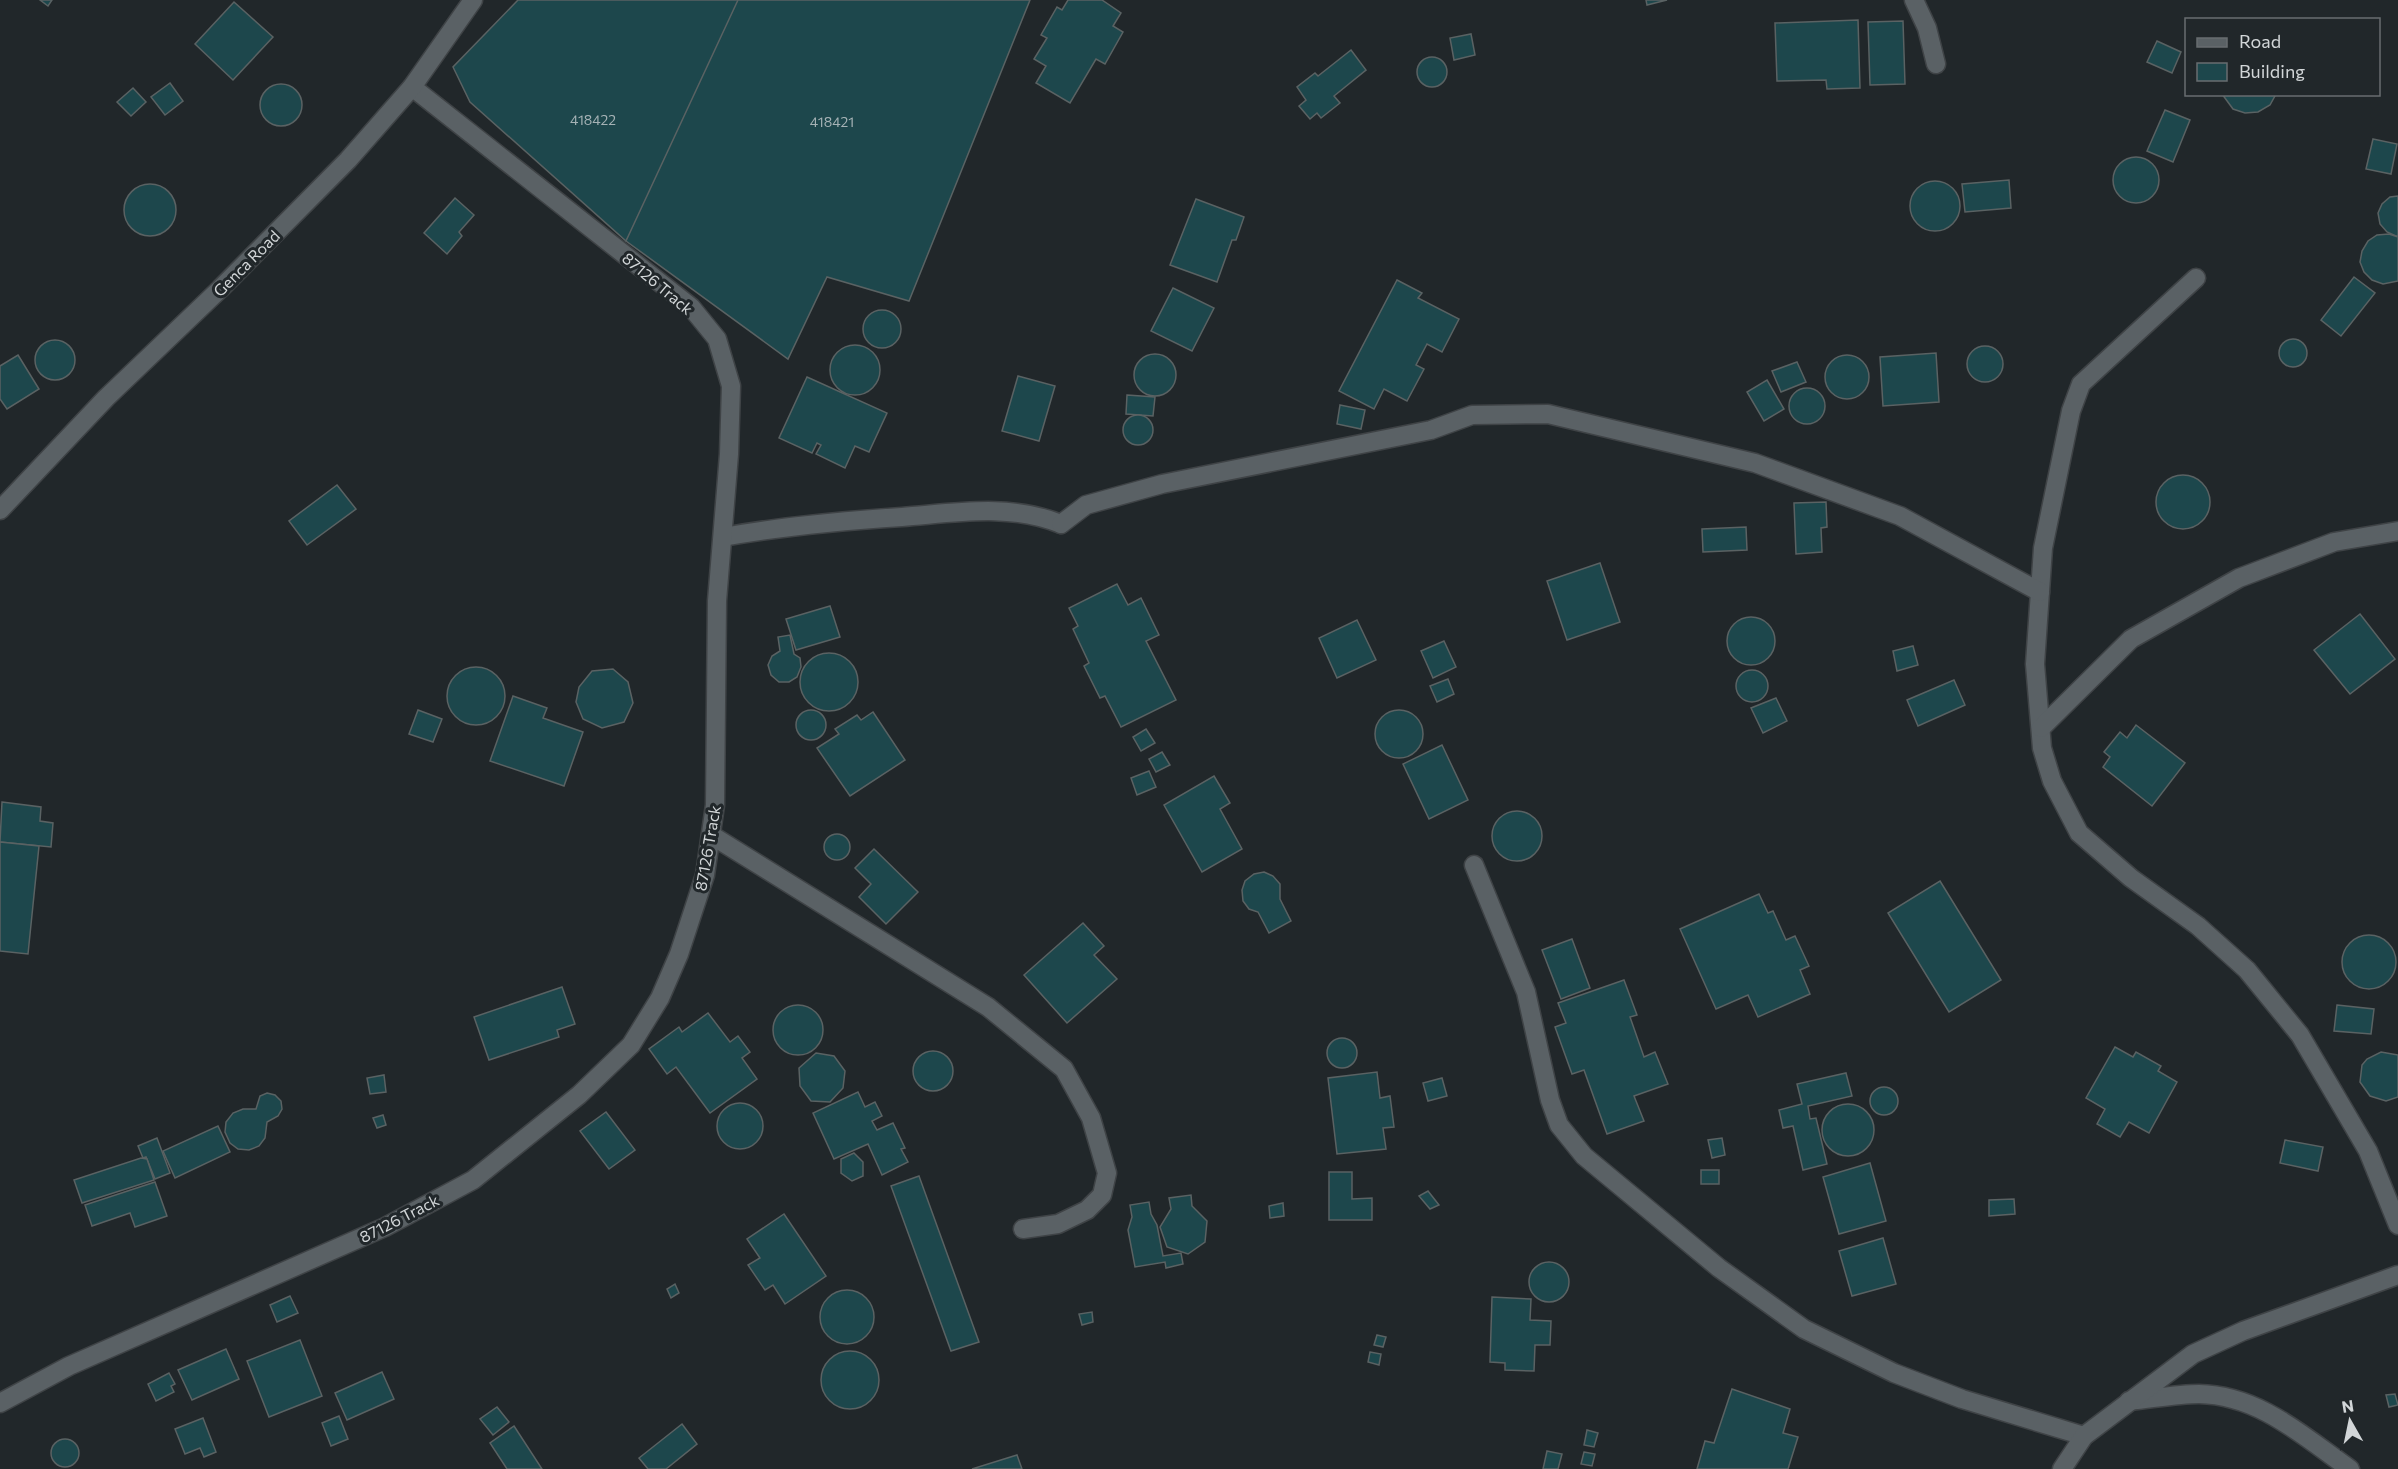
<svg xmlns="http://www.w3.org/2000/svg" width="2398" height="1469" font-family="Commissioner,sans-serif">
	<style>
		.building { fill: #1d474c; stroke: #5a6263; stroke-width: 1.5 }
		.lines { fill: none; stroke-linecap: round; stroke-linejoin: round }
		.lane-casing { stroke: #3f4346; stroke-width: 21 }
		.street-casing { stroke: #3f4346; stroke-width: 21 }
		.secondary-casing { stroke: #3f4346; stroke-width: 21 }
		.lane { stroke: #5a6165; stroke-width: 18 }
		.street { stroke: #5a6165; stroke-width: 18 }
		.secondary { stroke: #5a6165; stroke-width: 18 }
		.labels { text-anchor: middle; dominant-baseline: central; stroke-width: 6; stroke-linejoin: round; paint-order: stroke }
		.number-label { font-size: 14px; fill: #a5b2b5 }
		.street-label { font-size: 16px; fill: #d2d6d8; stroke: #21272a }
	</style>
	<rect width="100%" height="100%" fill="#21272a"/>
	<g class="building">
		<path d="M40,0H52L48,6Z"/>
		<path d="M518,0H744L690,135L626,241L470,102L453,67Z"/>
		<path d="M738,0H1030L909,301L827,277L788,359L626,241Z"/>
		<path d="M1068,0H1102L1121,13L1113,26L1123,32L1105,64L1096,59L1070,103L1036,83L1046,66L1034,59L1047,38L1041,35L1057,7L1062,10Z"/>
		<path d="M1646,0H1667L1647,5Z"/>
		<path d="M234,2L273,37L233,80L195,44Z"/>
		<path d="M1858,20L1860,88L1827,89L1826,80L1777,81L1775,23Z"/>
		<path d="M1903,21L1905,84L1870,85L1868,22Z"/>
		<path d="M1471,34L1475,55L1454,60L1450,38Z"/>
		<path d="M2157,41L2181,52L2172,73L2147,62Z"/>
		<path d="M1351,50L1366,70L1334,96L1340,103L1321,118L1317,113L1310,119L1299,106L1306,100L1297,87L1315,73L1318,76Z"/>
		<circle cx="1432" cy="72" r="15"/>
		<path d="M170,83L183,101L165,115L151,97Z"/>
		<circle cx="281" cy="105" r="21"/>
		<path d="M133,88L146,102L131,116L117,102Z"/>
		<path d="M2222,94H2276L2270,105L2258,112L2245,113L2233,109Z"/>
		<path d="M2165,110L2190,120L2173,162L2147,151Z"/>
		<path d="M2373,139L2397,144L2391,174L2366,169Z"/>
		<circle cx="2136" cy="180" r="23"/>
		<path d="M2009,180L2011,208L1965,212L1962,184Z"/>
		<circle cx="1935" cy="206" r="25"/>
		<circle cx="150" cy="210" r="26"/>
		<path d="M2398,196V236H2396L2387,232L2380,224L2378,213L2382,204L2390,197Z"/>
		<path d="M455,198L474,215L459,232L462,236L447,254L424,233Z"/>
		<path d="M1196,199L1244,217L1236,240H1232L1217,282L1170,265Z"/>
		<path d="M2389,234L2398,237V281L2383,284L2372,280L2364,272L2360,262L2362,251L2368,241L2377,235Z"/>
		<path d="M2354,277L2375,293L2341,336L2321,320Z"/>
		<path d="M1397,280L1422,293L1418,298L1459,319L1442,352L1427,344L1416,365L1424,369L1407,401L1384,389L1374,409L1339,391Z"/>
		<path d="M1173,288L1214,308L1192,351L1151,331Z"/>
		<circle cx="882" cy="329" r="19"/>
		<circle cx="2293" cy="353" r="14"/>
		<circle cx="55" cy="360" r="20"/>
		<circle cx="855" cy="370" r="25"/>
		<circle cx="1985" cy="364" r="18"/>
		<path d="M1936,353L1939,402L1883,406L1880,357Z"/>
		<circle cx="1155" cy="375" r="21"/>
		<path d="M18,355L39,389L7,409L0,399V366Z"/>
		<circle cx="1847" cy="377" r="22"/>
		<path d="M1797,362L1806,382L1781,392L1772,371Z"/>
		<path d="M1018,376L1055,386L1039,441L1002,431Z"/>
		<path d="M807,377L887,413L869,452L855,446L845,468L816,454L821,445L817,443L812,453L779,438Z"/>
		<path d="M1767,380L1784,409L1764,421L1747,392Z"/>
		<circle cx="1807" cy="406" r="18"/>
		<path d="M1127,395L1155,397L1153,416L1126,414Z"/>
		<path d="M1340,405L1365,410L1361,429L1337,424Z"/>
		<circle cx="1138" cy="430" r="15"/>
		<circle cx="2183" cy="502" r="27"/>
		<path d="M337,485L356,509L307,545L289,521Z"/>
		<path d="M1826,502L1827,527L1821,528L1822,552L1796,554L1794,503Z"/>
		<path d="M1746,527L1747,550L1703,552L1702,529Z"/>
		<path d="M1600,563L1620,622L1567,640L1547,581Z"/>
		<path d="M1117,584L1128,605L1141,598L1159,635L1146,641L1176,700L1121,727L1105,696L1100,698L1084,666L1089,663L1073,629L1078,626L1069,608Z"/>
		<path d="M830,606L840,637L796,650L786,619Z"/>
		<path d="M2360,614L2395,659L2350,694L2314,650Z"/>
		<circle cx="1751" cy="641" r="24"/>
		<path d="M1357,620L1376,660L1337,678L1319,638Z"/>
		<path d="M790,635L794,654L800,658L801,667L797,677L789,682H779L771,675L768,665L772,656L780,651L778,637Z"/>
		<path d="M1444,641L1456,667L1433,678L1421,651Z"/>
		<path d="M1913,646L1918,665L1897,671L1893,651Z"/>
		<circle cx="829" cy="682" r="29"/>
		<circle cx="476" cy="696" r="29"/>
		<path d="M613,669L628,682L633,703L624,722L602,728L583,719L576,702L579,687L592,671Z"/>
		<circle cx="1752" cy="686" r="16"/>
		<path d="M1448,679L1454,694L1437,702L1430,686Z"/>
		<path d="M1954,680L1965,705L1918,726L1907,700Z"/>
		<path d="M513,696L547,708L543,718L583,732L564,786L490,761Z"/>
		<path d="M1776,698L1787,721L1763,733L1751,708Z"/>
		<circle cx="1399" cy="734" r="24"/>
		<path d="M418,710L442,719L433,742L409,734Z"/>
		<circle cx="811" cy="725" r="15"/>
		<path d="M873,712L905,760L850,796L817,748L839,734L835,729L857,715L861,720Z"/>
		<path d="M2136,725L2185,763L2152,806L2103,767L2110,757L2104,752L2120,732L2127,738Z"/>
		<path d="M1146,729L1155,743L1141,751L1133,737Z"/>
		<path d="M1442,745L1468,800L1429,819L1403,764Z"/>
		<path d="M1162,752L1170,765L1156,772L1149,759Z"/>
		<path d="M1149,771L1156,787L1137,795L1131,778Z"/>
		<path d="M1214,776L1230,803L1220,809L1242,849L1202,872L1164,805Z"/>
		<path d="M2,802L41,807L40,821L53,823L51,847L0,842Z"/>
		<circle cx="1517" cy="836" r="25"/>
		<circle cx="837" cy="847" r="13"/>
		<path d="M0,842L39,846L28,954L0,951Z"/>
		<path d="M874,849L918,892L886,924L859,897L871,884L855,868Z"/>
		<path d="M1264,872L1273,876L1280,884V899L1291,921L1269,933L1258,912L1249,909L1243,901L1242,890L1245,881L1254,874Z"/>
		<path d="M1940,881L2001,980L1949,1012L1888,913Z"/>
		<path d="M1759,894L1768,913L1773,911L1786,940L1795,936L1809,966L1800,970L1810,994L1758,1017L1748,995L1716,1009L1680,929Z"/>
		<path d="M1083,923L1104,946L1094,955L1117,979L1067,1023L1024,975Z"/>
		<circle cx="2369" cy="962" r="27"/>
		<path d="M1572,939L1590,988L1561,999L1542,950Z"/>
		<path d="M1624,980L1637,1015L1630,1017L1644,1057L1655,1052L1668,1084L1634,1096L1644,1121L1607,1134L1584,1070L1572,1074L1555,1027L1566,1023L1558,1003Z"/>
		<path d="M562,987L575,1024L557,1030L559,1037L489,1060L474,1017Z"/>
		<path d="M2337,1005L2374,1009L2371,1034L2334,1031Z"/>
		<circle cx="798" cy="1030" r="25"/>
		<path d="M708,1013L730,1042L738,1036L750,1052L742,1058L757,1079L710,1113L676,1067L667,1074L649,1049L679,1027L682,1032Z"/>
		<circle cx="1342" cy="1053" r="15"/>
		<path d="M2115,1047L2133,1057L2136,1052L2161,1066L2158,1071L2177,1082L2149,1133L2129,1122L2120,1137L2097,1124L2105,1109L2086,1098Z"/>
		<circle cx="933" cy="1071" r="20"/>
		<path d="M2381,1052L2398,1055V1097L2386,1101L2370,1096L2360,1082L2362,1065L2367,1059Z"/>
		<path d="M816,1053L834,1056L845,1071L843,1088L830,1102L811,1101L800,1086L799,1068Z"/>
		<path d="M1377,1072L1380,1098L1390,1096L1394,1127L1383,1128L1386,1149L1337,1154L1328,1078Z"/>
		<path d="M1846,1073L1852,1096L1808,1106L1810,1119L1816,1118L1827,1164L1803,1170L1793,1126L1783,1128L1779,1110L1802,1104L1797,1084Z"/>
		<path d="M384,1075L386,1092L370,1094L367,1078Z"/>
		<path d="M1442,1078L1447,1096L1428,1101L1423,1083Z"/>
		<circle cx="1884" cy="1101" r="14"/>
		<path d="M858,1092L865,1107L875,1102L882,1116L872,1121L877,1130L893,1123L905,1148L901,1149L908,1162L882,1175L868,1144L834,1159L813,1113Z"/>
		<path d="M267,1093L275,1095L281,1101L282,1109L278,1116L267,1122L265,1138L259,1146L249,1150L238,1149L230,1143L225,1132L226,1122L233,1113L243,1109H256L260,1096Z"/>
		<circle cx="740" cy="1126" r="23"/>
		<circle cx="1848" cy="1130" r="26"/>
		<path d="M606,1112L635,1150L609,1169L580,1131Z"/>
		<path d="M383,1115L386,1125L377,1128L373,1118Z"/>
		<path d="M218,1126L230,1152L175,1178L163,1151Z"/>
		<path d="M157,1138L170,1173L155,1179L146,1157L143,1158L138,1146Z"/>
		<path d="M1722,1138L1725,1155L1712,1158L1708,1140Z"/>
		<path d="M2285,1140L2323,1147L2318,1171L2280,1163Z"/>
		<path d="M854,1153L863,1162V1176L852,1181L841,1173V1159Z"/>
		<path d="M141,1158L147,1159L154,1180L82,1203L74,1180Z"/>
		<path d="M1870,1163L1886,1221L1839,1234L1823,1177Z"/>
		<rect x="1701" y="1170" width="18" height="14"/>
		<path d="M1329,1172H1352V1199L1372,1198V1220H1329Z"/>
		<path d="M919,1176L979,1342L951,1351L891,1186Z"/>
		<path d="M155,1182L167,1216L135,1227L130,1213L92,1226L85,1205Z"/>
		<path d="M1428,1191L1439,1205L1430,1209L1419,1196Z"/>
		<path d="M1191,1195L1192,1206L1207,1221L1205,1242L1188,1254L1167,1247L1160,1227L1171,1209L1169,1198Z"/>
		<path d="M2014,1199L2015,1214L1989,1216V1200Z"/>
		<path d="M1149,1202L1151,1214L1157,1225L1163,1256L1181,1253L1183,1264L1166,1268L1165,1262L1135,1267L1128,1230L1132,1217L1130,1205Z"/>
		<path d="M1283,1203L1284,1216L1270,1218L1269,1206Z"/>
		<path d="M784,1214L826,1276L785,1304L773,1285L765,1290L748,1265L760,1258L747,1239Z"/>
		<path d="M1883,1238L1896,1284L1852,1296L1839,1251Z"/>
		<circle cx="1549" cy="1282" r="20"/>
		<path d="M675,1284L679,1293L671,1298L667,1289Z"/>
		<circle cx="847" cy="1317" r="27"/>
		<path d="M290,1296L298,1313L277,1322L270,1305Z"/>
		<path d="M1492,1297L1531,1299L1530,1320L1551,1321L1550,1345H1535L1534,1371L1505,1370V1363L1490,1362Z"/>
		<path d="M1092,1312L1093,1322L1082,1325L1079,1314Z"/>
		<path d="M1377,1335L1386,1337L1383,1347L1374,1345Z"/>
		<path d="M300,1340L322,1396L269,1417L247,1361Z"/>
		<path d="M226,1349L239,1379L192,1400L178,1370Z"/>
		<circle cx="850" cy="1380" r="29"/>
		<path d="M1370,1352L1381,1354L1379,1365L1368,1362Z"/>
		<path d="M382,1372L394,1399L347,1420L335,1393Z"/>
		<path d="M169,1373L175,1384L171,1386L174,1392L156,1401L148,1384Z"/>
		<path d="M1732,1389L1790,1409L1783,1433L1798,1437L1788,1469H1697L1705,1441L1714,1443Z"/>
		<path d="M2395,1394L2398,1405L2389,1407L2386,1395Z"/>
		<path d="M497,1407L509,1422L493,1435L480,1419Z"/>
		<path d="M339,1416L348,1439L331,1446L322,1423Z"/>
		<path d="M203,1418L216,1452L204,1457L200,1448L185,1454L175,1429Z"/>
		<path d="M682,1424L697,1444L666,1469H648L639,1458Z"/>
		<path d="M514,1426L542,1469H507L490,1443Z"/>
		<path d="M1587,1430L1598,1433L1594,1447L1584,1445Z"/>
		<circle cx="65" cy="1453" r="14"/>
		<path d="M1547,1451L1562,1454L1558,1469H1543Z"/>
		<path d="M1584,1452L1595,1454L1592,1466L1581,1464Z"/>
		<path d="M1017,1455L1022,1469H972Z"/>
	</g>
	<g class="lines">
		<g class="lane-casing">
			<g id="lane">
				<path d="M723,537C784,526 840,521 902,517C955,513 1009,503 1061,524"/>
				<path d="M711,835L988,1007L1064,1069L1091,1118L1107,1173L1102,1195L1087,1210L1058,1224L1023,1229"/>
			</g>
		</g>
		<g class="street-casing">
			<g id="street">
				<path d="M1914,0L1927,28L1936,64"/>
				<path d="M2196,278L2081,384L2071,411L2043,548L2035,664L2042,748L2052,781L2079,833L2131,878L2198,926L2247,970L2300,1035L2368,1151L2398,1225"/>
				<path d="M1061,524L1086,505L1162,484L1431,430L1472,415L1548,414L1755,463L1900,516L2040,592"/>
				<path d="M2041,728L2131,639L2239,578L2334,542L2398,531"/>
				<path d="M1474,865L1526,992L1550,1100L1559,1125L1584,1156L1719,1268L1804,1329L1894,1373L1962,1399L2084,1436"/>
				<path d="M2129,1401C2152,1399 2176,1394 2199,1394C2259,1395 2303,1436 2350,1469"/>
				<path d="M0,1403L69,1366L385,1227L473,1180L579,1095L631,1045L660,998L679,954L705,875L715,805L717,601L729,454L731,386L717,339L691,307L412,87"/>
				<path d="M2062,1469L2084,1436L2193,1354L2243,1331L2398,1275"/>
			</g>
		</g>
		<g class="secondary-casing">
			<path id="secondary" d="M0,510L106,398L220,289L348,160L412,87L473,0"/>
		</g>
		<use href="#lane" class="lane"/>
		<use href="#street" class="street"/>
		<use href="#secondary" class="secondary"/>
	</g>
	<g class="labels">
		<g class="number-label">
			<text x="593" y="119">418422</text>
			<text x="832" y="121">418421</text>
		</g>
		<g class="street-label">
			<text transform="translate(246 263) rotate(-45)">Genca Road</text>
			<text transform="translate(658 283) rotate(40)">87126 Track</text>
			<text transform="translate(707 848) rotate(-80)">87126 Track</text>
			<text transform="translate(399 1218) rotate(-27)">87126 Track</text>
		</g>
	</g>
	<rect x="2185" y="18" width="195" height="78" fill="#21272a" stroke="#686d70" stroke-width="1.5"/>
	<rect x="2197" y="38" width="30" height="9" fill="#5a6165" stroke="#686d70" stroke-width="1.5"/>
	<text x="2239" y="48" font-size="18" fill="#d2d6d8">Road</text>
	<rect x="2197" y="63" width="30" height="18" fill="#1d474c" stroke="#686d70" stroke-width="1.5"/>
	<text x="2239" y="78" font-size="18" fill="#d2d6d8">Building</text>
	<g transform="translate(2350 1421) rotate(351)" stroke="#21272a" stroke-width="4.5" paint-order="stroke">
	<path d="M0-4.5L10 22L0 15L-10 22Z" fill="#d2d6d8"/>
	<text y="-9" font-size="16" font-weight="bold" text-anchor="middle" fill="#d2d6d8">N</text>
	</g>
</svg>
